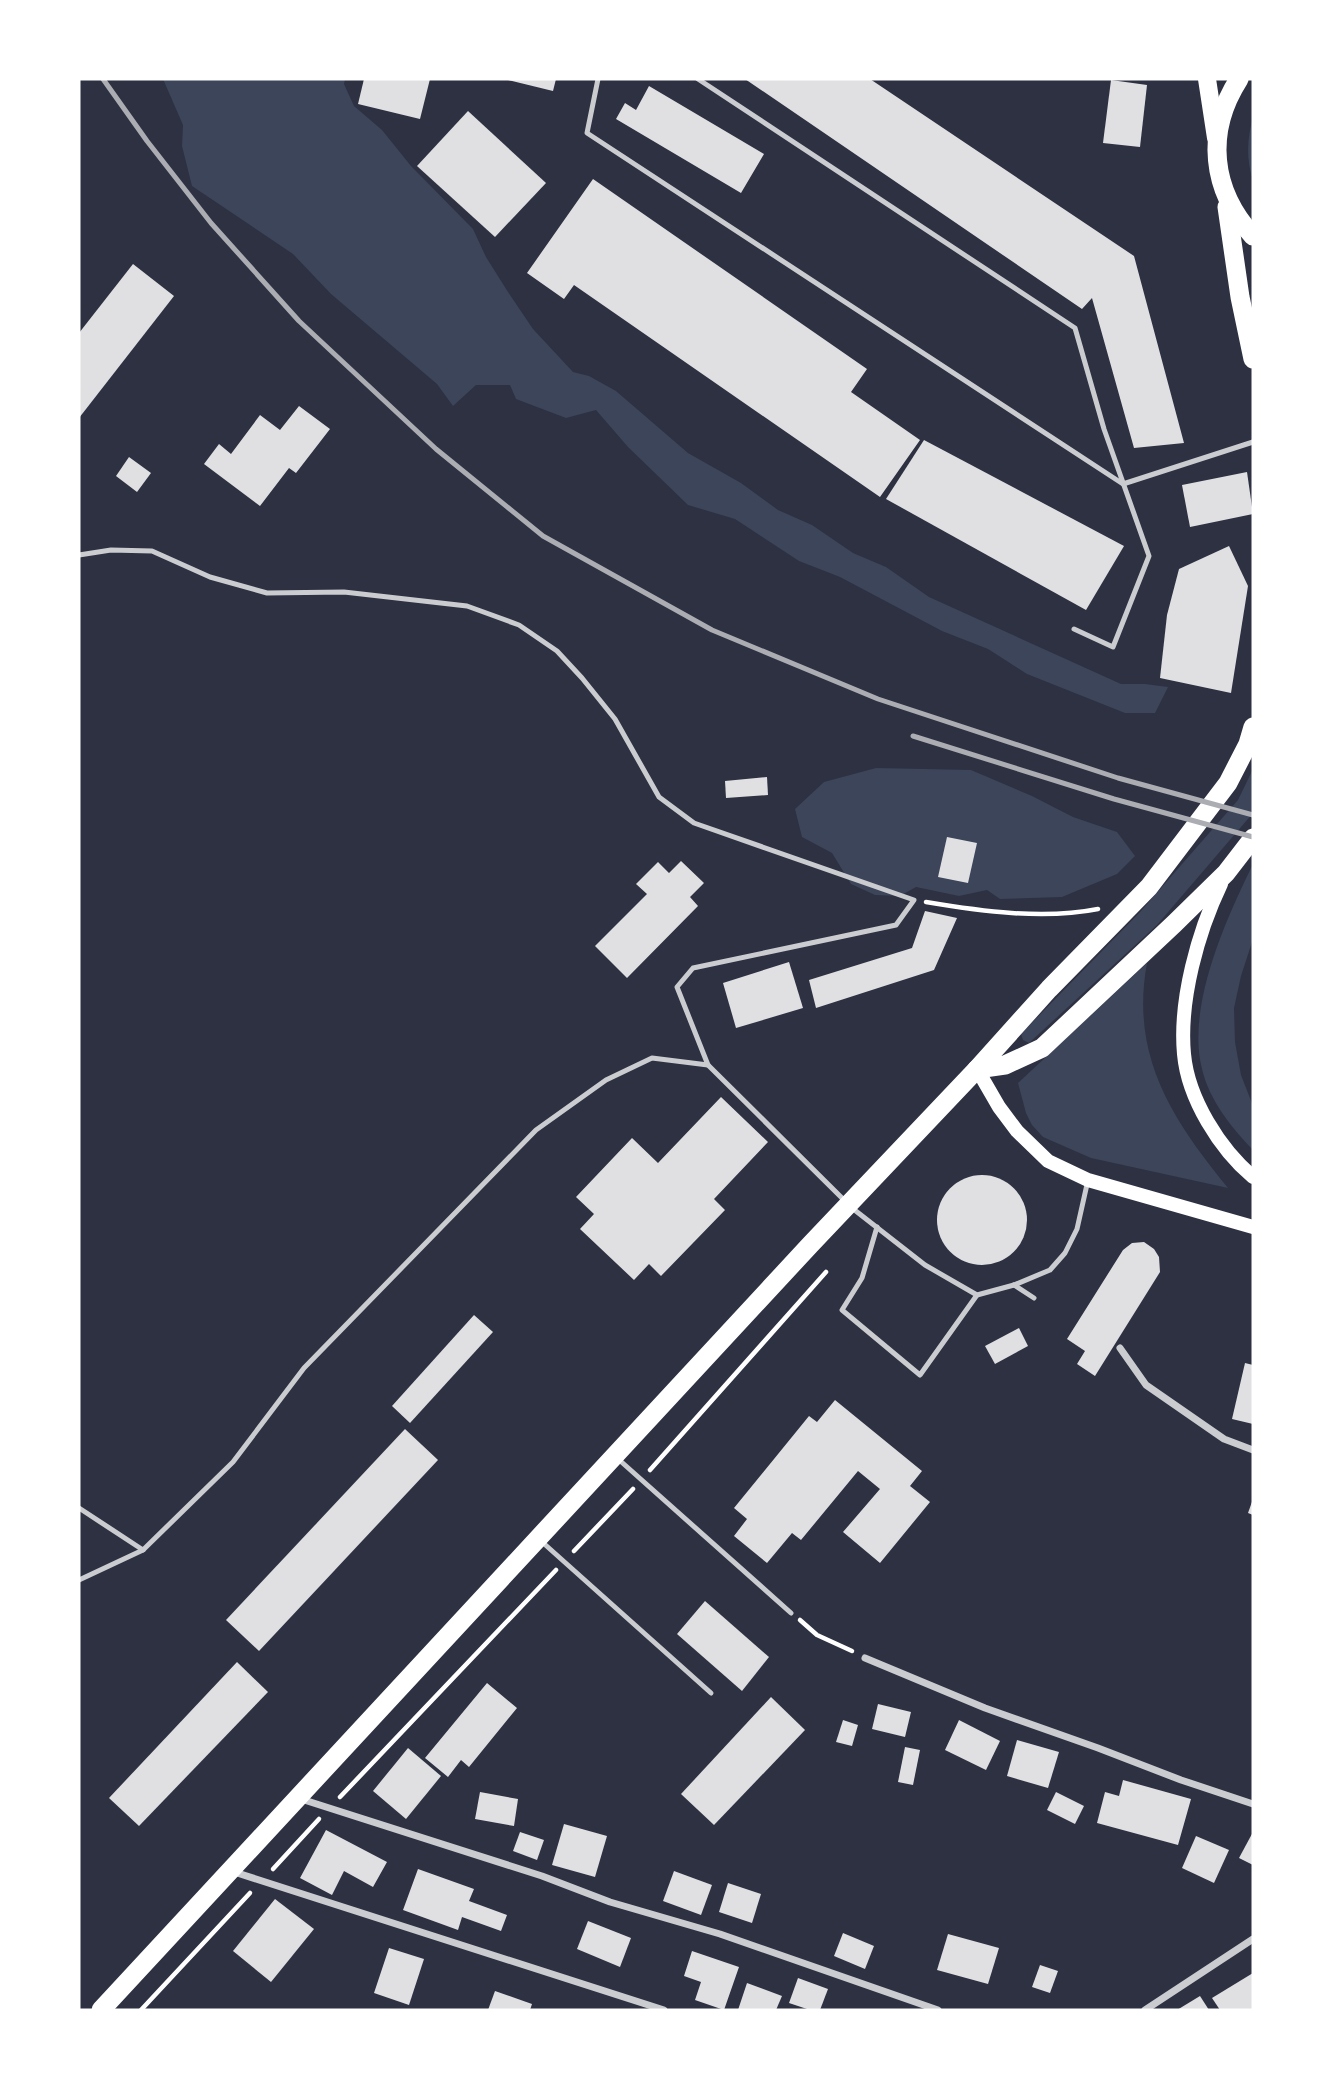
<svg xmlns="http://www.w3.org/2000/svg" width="1332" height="2089" font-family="Barlow,sans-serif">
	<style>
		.green { fill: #3c4559 }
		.building { fill: #e0e0e3 }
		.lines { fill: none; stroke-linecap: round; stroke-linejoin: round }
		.path { stroke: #fff; stroke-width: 4.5 }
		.service { stroke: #caccd0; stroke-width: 5 }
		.minor { stroke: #caccd0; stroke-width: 7 }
		.secondary { stroke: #fff; stroke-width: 14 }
		.primary { stroke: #fff; stroke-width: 18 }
		.trunk { stroke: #fff; stroke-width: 19 }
		.rail { stroke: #abadb3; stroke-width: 5 }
	</style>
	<rect width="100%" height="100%" fill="#2d3142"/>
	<g class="green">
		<path d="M163,79H345L344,84L354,106L382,130L411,166L473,229L486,257L508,292L533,329L573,372L589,376L616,391L688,453L741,483L778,510L812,525L853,553L886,567L929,597L1121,684H1145L1168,687L1155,713H1125L1027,674L988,649L942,631L840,577L799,561L735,519L688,505L628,447L596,410L566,418L516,399L510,385H476L453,406L437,384L331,294L293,254L192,186L182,146L183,125Z"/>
		<path d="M1253,117V181C1246,159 1247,139 1253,117Z"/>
		<path d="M876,768L971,770L1032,796L1073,817L1117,832L1135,856L1117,874L1062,897L1000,899L987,890L959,896L916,887L900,896L875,895L851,884L832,853L802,837L795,809L824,782Z"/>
		<path d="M1253,769V813L1157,925L1029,1043L1023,1040L1021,1034L1141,911L1238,800Z"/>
		<path d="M1253,864V939L1241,976L1234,1008L1235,1042L1241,1075L1253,1106V1150C1232,1128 1209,1100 1202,1069C1186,1007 1226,919 1253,864Z"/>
		<path d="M1147,963C1130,1056 1172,1119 1228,1188L1091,1158L1043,1137L1032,1125L1026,1113L1018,1083Z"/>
	</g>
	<g class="building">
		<path d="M364,79H430L420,119L358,104Z"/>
		<path d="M504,79H556L553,91Z"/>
		<path d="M745,79H870L1134,256L1184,443L1134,448L1092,298L1082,309Z"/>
		<path d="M1111,80L1147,85L1140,147L1103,143Z"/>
		<path d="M649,86L764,154L741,193L616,119L625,103L636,110Z"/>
		<path d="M468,111L546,183L495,237L417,166Z"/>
		<path d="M593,179L867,369L851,392L920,440L880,497L574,285L564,299L527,273Z"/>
		<path d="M133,264L174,296L79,418V333Z"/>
		<path d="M299,406L330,429L296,473L289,468L260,506L204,464L219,444L231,454L260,415L280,430Z"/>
		<path d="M924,440L1124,546L1086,610L886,499Z"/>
		<path d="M129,457L151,473L137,492L116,476Z"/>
		<path d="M1247,472L1253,514L1190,527L1182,485Z"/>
		<path d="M1229,546L1248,586L1231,693L1160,678L1167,615L1179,569Z"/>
		<path d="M767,777L768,795L726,798L725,781Z"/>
		<path d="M947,837L977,843L968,883L938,877Z"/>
		<path d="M681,861L704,883L690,897L698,906L627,978L595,946L647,894L636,884L658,862L669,873Z"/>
		<path d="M925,911L957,918L934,970L816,1008L809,980L912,948Z"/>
		<path d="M789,962L803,1008L736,1028L723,983Z"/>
		<path d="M721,1097L768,1142L714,1199L725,1210L661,1276L649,1264L634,1280L580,1229L594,1214L576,1197L632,1138L658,1163Z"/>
		<circle cx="982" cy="1220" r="45"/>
		<path d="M1144,1242L1154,1249L1159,1257L1160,1272L1095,1376L1077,1364L1085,1351L1067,1339L1123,1250L1132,1243Z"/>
		<path d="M474,1315L493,1332L410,1423L392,1406Z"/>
		<path d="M1019,1328L1028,1346L995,1364L985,1346Z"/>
		<path d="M1245,1363L1253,1365V1424L1232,1419Z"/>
		<path d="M835,1400L922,1471L910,1486L930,1502L880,1563L843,1532L880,1489L858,1471L801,1540L792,1533L767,1563L734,1536L747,1519L734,1508L809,1416L817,1422Z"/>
		<path d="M405,1429L438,1460L259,1651L226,1620Z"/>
		<path d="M1253,1499V1515L1248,1513Z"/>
		<path d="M705,1601L769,1657L742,1691L677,1634Z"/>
		<path d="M237,1662L268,1692L139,1826L109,1798Z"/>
		<path d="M487,1683L517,1708L469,1767L461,1760L448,1777L425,1758Z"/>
		<path d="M771,1697L805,1730L714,1825L681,1794Z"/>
		<path d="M878,1704L911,1712L905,1737L872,1729Z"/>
		<path d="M843,1720L858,1725L852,1746L836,1742Z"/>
		<path d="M959,1720L1000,1741L986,1770L945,1750Z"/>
		<path d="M1017,1740L1059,1752L1048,1788L1007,1776Z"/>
		<path d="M905,1747L920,1750L913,1785L898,1782Z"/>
		<path d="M408,1748L441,1776L406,1819L373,1791Z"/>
		<path d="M1123,1780L1191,1799L1178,1845L1097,1823L1105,1792L1119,1796Z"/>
		<path d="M480,1792L518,1799L514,1826L475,1819Z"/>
		<path d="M1056,1792L1084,1806L1075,1824L1047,1810Z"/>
		<path d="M564,1824L607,1836L595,1877L552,1865Z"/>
		<path d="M326,1830L387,1862L373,1887L344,1871L332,1895L300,1878Z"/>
		<path d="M520,1832L544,1840L537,1860L513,1851Z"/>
		<path d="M1253,1832V1865L1239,1858Z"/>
		<path d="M1196,1836L1229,1850L1214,1883L1182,1868Z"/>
		<path d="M418,1869L474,1889L469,1901L507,1915L501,1931L462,1917L458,1930L403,1910Z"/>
		<path d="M674,1871L712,1885L701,1915L663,1901Z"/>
		<path d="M728,1883L761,1894L752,1923L719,1912Z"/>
		<path d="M275,1899L314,1929L271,1982L233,1951Z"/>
		<path d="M588,1921L631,1938L620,1967L577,1949Z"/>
		<path d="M843,1933L874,1946L865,1969L834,1956Z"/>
		<path d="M948,1934L999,1948L988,1984L937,1970Z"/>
		<path d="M389,1948L424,1959L409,2005L374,1993Z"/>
		<path d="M692,1951L739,1967L724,2010L695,2000L701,1982L684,1976Z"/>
		<path d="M1040,1965L1058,1971L1050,1993L1032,1987Z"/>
		<path d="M1253,1973V2010H1220L1212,1998Z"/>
		<path d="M798,1978L828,1989L820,2010H810L789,2003Z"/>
		<path d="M747,1983L782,1996L776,2010H738Z"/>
		<path d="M495,1991L532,2004L530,2010H488Z"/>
		<path d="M1200,1996L1209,2010H1177Z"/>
	</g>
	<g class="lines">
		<g class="path">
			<path d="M926,902C980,911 1043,920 1098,909"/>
			<path d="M650,1470L826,1272"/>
			<path d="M574,1551L633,1489"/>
			<path d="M800,1620L817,1635L852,1651"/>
			<path d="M340,1797L556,1570"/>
			<path d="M273,1869L319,1819"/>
			<path d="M141,2010L250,1893"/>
		</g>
		<g class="service">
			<path d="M598,79L587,133L1123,484L1253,442"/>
			<path d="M698,79L1075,328L1104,429L1149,556L1113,647L1074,629"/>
			<path d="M79,555L111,550L152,551L210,577L267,593L344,592L467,606L519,625L557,651L582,678L615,719L659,797L694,823L914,900L896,925L693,968L677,987L708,1065"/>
			<path d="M852,1208L925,1265L977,1295L1014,1285L1050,1270L1065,1253L1077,1229L1088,1180"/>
			<path d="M877,1227L862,1278L842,1310L920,1375L977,1295"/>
			<path d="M1014,1285L1034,1298"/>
			<path d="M617,1458L791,1613"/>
			<path d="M79,1508L143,1550L233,1462L304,1368L536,1130L606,1080L652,1058L708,1065L845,1201"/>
			<path d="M541,1541L711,1693"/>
			<path d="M79,1580L143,1550"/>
		</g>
		<g class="minor">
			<path d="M1120,1348L1146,1385L1224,1439L1253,1450"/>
			<path d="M865,1658L985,1708L1098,1748L1181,1780L1253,1804"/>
			<path d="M301,1799L542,1876L610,1902L720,1934L938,2010"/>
			<path d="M231,1871L664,2010"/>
			<path d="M1145,2010L1253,1939"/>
		</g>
		<g class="secondary">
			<path d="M1221,884C1198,932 1179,1000 1184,1054C1188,1099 1220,1149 1253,1177"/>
			<path d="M977,1069L999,1107L1017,1131L1048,1161L1088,1180L1253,1227"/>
		</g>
		<path class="primary" d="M1207,79L1216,138"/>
		<g class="trunk">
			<path d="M1239,79C1205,132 1211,190 1253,236"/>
			<path d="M1227,207L1240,297L1253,359"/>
			<path d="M977,1069L1005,1065L1042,1048L1174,924L1226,873L1253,838"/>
			<path d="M101,2010L810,1245L977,1069L1049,989L1149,887L1228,783L1248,744L1253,727"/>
		</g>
		<g class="rail">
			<path d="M103,79L147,141L211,223L299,321L436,449L543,536L712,630L878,699L1118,778L1253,815"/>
			<path d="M913,736L1114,799L1253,837"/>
		</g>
	</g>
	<rect width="1332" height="2089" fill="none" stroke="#ffffff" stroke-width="161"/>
</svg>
